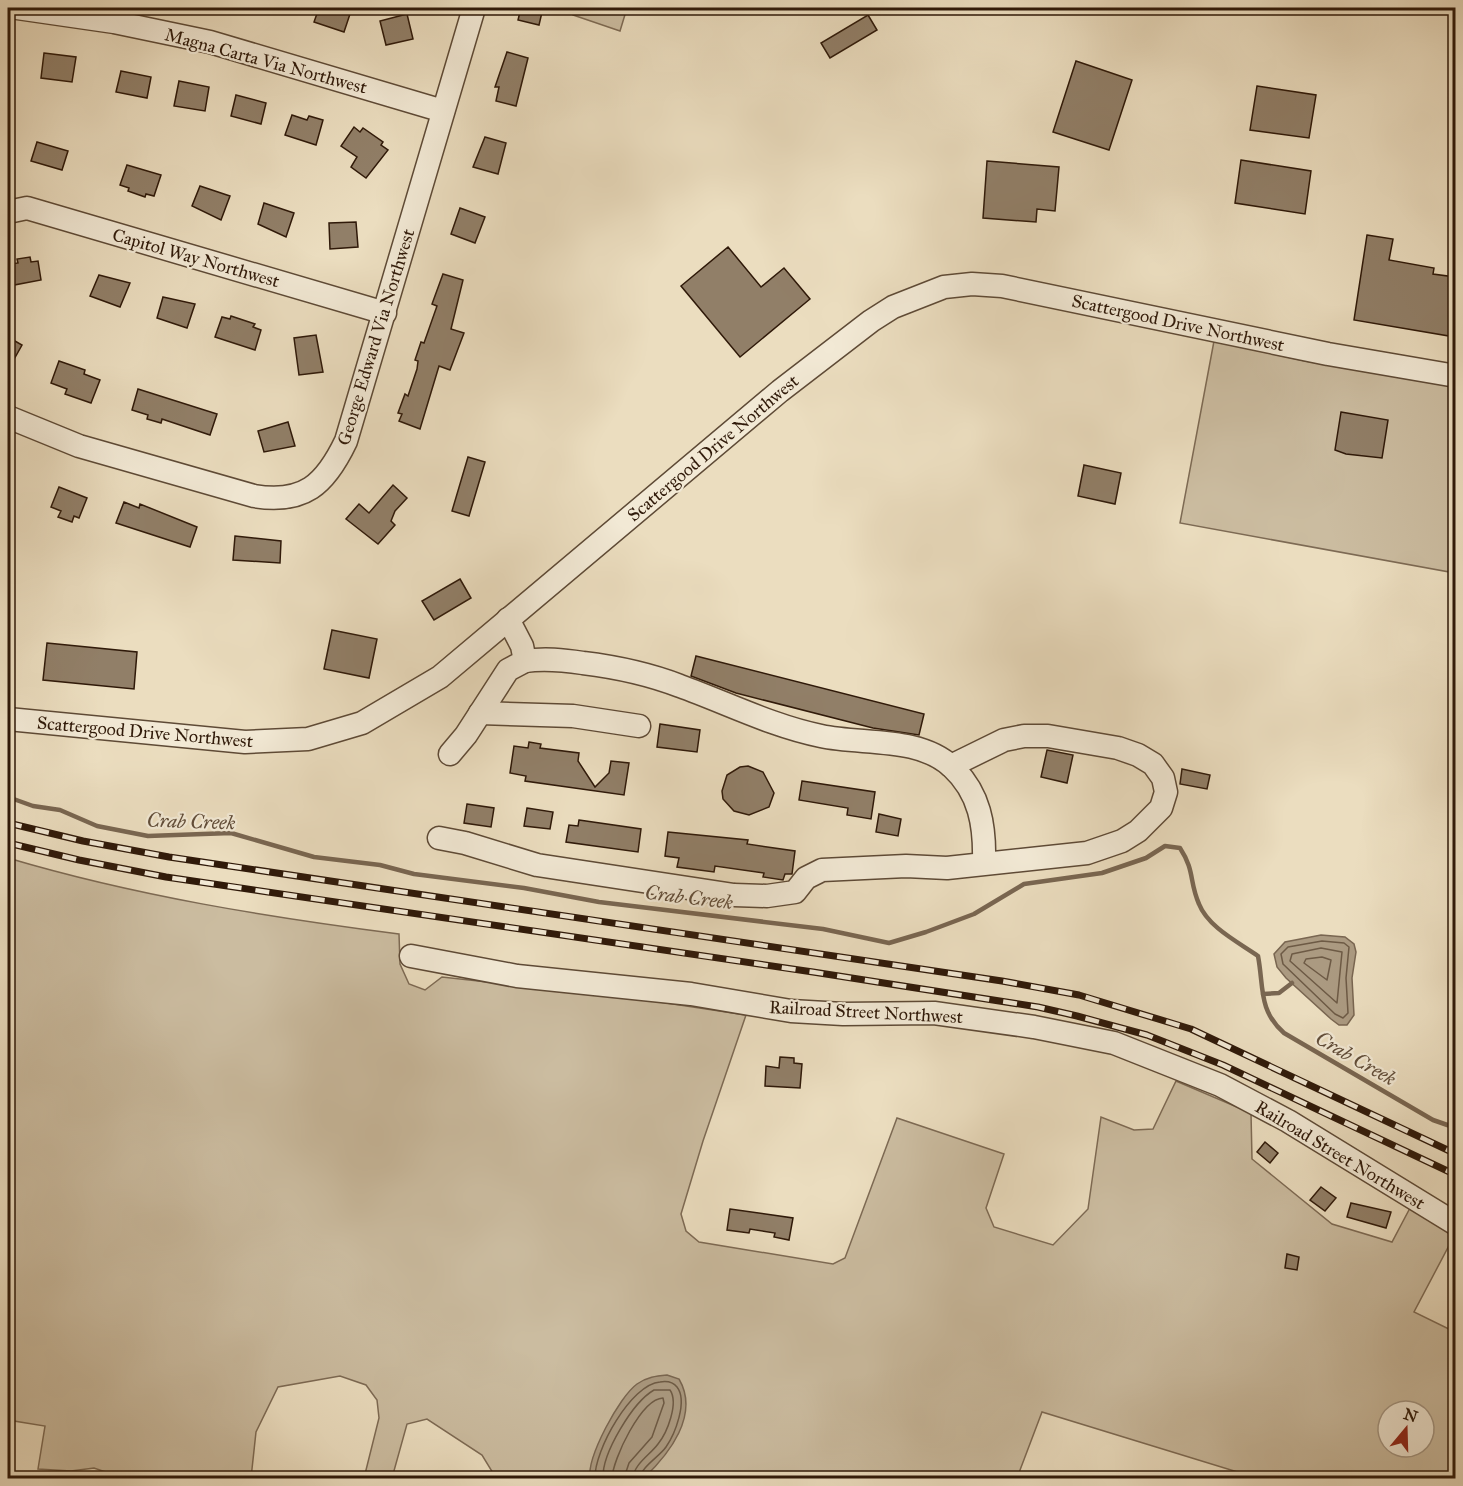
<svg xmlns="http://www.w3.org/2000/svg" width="1463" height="1486" font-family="'IM FELL Great Primer',serif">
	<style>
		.green { fill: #cbbca0; stroke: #7d6a54; stroke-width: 1.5; fill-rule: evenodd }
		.water { fill: #ab9a81; stroke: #796651; stroke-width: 1.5 }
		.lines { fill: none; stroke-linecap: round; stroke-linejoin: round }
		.shore { stroke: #6d5a45; stroke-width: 1.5 }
		.stream { stroke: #796651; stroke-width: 4.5 }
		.building { fill: #917f68; stroke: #2f1909; stroke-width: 1.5 }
		.minor-casing { stroke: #5e4a36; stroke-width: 25 }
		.minor { stroke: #f2e9d5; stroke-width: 22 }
		.rail-casing { stroke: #2f1909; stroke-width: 7 }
		.rail { stroke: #f2e9d5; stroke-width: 4.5; stroke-dasharray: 14; stroke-linecap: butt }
		.labels { text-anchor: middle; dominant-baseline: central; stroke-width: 4.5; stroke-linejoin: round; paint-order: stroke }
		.street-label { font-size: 18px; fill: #2f1909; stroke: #f2e9d5 }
		.water-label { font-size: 20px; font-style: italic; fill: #614d39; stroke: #f2e9d5 }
	</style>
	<rect width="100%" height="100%" fill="#ebddbf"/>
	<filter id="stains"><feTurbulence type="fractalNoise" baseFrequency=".00333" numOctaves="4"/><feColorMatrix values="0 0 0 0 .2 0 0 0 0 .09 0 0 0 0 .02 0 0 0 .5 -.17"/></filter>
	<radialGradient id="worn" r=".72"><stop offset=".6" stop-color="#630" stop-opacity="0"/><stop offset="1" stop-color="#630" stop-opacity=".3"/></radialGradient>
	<g class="green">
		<path d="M575,8H627L620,31L573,15Z"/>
		<path d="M1214,341L1305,361L1455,387V573L1180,523Z"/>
		<path d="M8,858C136,896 267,917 399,934L400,964L409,984L425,990L442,977L633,998L746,1015L703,1141L681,1214L686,1231L699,1242L833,1264L845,1258L897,1118L1004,1154L986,1208L994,1227L1053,1245L1088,1209L1101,1117L1134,1130L1153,1129L1176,1081L1251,1113L1252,1159L1332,1224L1392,1242L1410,1208L1454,1236L1414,1312L1455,1332V1478H1257L1042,1412L1017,1478H496L482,1455L427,1419L407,1424L392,1478H364L379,1418L377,1400L366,1385L340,1376L278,1387L256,1432L251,1478H123L94,1468L71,1471L38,1469L45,1426L8,1420ZM1388,1411H1424V1447H1388Z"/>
	</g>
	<g class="water">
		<path d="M1321,935L1345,937L1354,944L1356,952L1352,978L1354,1015L1347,1025H1339L1331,1019L1286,978L1277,967L1274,954L1285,942Z"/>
		<path d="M667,1375L679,1379C700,1415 669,1454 644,1478H590C587,1457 619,1397 637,1384C647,1377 656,1376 667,1375Z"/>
	</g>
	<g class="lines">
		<g class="shore">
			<path d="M1322,941L1344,943L1349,947L1346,978L1348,1013L1343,1018L1335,1014L1283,964L1281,954L1288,947Z"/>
			<path d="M1321,948L1342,952L1337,1003L1290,961L1292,954Z"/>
			<path d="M1322,957L1331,960L1327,980L1304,963L1306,959Z"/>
			<path d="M595,1478C594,1451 631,1384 660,1382C666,1381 673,1382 677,1387C688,1401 675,1434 666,1447C659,1457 642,1466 640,1478"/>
			<path d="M603,1478C602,1453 633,1402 654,1390H670C679,1403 667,1433 658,1444C650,1455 634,1464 633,1478"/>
			<path d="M612,1478C613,1459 641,1399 663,1398L664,1403L652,1437L629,1463L624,1478"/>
		</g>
		<g class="stream">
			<path d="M8,797L33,806L60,810L97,826L148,836L231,833L314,857L380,865L414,874L524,888L599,902L823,929L889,943L926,932L974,914L1024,884L1102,873L1146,858L1165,846L1180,848C1195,871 1189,881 1199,904C1208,927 1238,942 1258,956C1264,987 1258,1010 1284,1033L1433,1120L1456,1128"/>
			<path d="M1263,994L1279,993L1292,983"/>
		</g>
	</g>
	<g class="building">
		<path d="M319,8H352L344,32L314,22Z"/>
		<path d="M521,8H543L539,25L518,20Z"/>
		<path d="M407,14L413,39L386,45L380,21Z"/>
		<path d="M868,15L877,30L830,58L821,43Z"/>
		<path d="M507,52L528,58L516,106L496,101L499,87H495Z"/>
		<path d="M44,53L76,57L72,82L41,78Z"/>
		<path d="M1076,61L1132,80L1109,150L1053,132Z"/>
		<path d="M121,71L151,77L147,98L116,92Z"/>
		<path d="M179,81L209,87L205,111L174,106Z"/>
		<path d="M1257,86L1316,95L1309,138L1250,130Z"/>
		<path d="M236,95L266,103L261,124L231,116Z"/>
		<path d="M292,115L307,120L309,116L323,120L316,145L285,135Z"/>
		<path d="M354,127L360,132L363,128L383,142L381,145L388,150L366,178L351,167L357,157L341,146Z"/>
		<path d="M485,137L506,143L498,174L473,167Z"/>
		<path d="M37,142L68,151L62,170L31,161Z"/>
		<path d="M1241,160L1311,171L1305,214L1235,203Z"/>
		<path d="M987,161L1059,167L1055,211L1037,209L1036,222L983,218Z"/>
		<path d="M127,165L161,175L154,196L146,194L145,197L128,191L129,188L120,185Z"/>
		<path d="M200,186L230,196L221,220L192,206Z"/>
		<path d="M264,203L294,213L286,237L258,224Z"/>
		<path d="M460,208L485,217L475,243L451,234Z"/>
		<path d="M356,222L358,247L330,249L329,223Z"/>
		<path d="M1367,235L1393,239L1389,260L1434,268L1433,274L1455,277V337L1354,320Z"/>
		<path d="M728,247L761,287L784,268L810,299L740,357L681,286Z"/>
		<path d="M30,257L31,262L38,261L41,280L14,285L11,264L18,263L17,259Z"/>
		<path d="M443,274L463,280L451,329L464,333L450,370L439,366L420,429L399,421L402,414L398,413L405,394L408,396L417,369L418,361L415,360L421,342L424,343L437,306L432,304Z"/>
		<path d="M99,275L130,283L120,307L90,296Z"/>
		<path d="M163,297L195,304L187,328L157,318Z"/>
		<path d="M231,316L255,324L253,327L261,330L255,350L215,337L222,317L230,319Z"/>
		<path d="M316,335L323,372L299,375L294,338Z"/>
		<path d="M8,337L22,345L8,370Z"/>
		<path d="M59,361L85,370L84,374L100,380L91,403L65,394L67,389L51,383Z"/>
		<path d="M138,389L217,414L210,435L162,419L161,423L147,419L148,415L132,410Z"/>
		<path d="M1341,412L1388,420L1382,458L1346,454L1335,450Z"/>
		<path d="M288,422L295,446L264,452L258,431Z"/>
		<path d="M468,457L485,462L469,516L452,511Z"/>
		<path d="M1084,465L1121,473L1115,504L1078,496Z"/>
		<path d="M393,485L407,498L395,511L391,521L395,525L378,544L346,519L359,504L369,513Z"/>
		<path d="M59,487L87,498L79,518L74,516L72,522L58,517L61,511L51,507Z"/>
		<path d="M124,502L139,508L140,504L197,527L190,547L116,523Z"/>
		<path d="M235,536L281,541L280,563L233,560Z"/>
		<path d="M460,579L471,598L434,620L422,601Z"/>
		<path d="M332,630L377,639L369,678L324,669Z"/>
		<path d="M47,643L137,652L134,689L43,680Z"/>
		<path d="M696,656L924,714L919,735L873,728L736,693L691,676Z"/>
		<path d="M660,724L700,730L697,752L657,747Z"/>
		<path d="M529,742L541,744L540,748L579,753L578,761L595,787L609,773L611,761L629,763L624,795L525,781L526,776L510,773L514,746L528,748Z"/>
		<path d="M1047,750L1073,755L1067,783L1041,777Z"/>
		<path d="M748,766L763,772L774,793L769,807L749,815L734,811L723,799L722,791L727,775L740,767Z"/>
		<path d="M1182,769L1210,775L1207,789L1180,784Z"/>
		<path d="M802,781L875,792L871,819L847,815L848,808L799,800Z"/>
		<path d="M467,804L494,808L491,827L464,823Z"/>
		<path d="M527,808L553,812L550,829L524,826Z"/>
		<path d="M879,814L901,819L898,836L876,832Z"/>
		<path d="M579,820L641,829L638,852L566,842L569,825L578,826Z"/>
		<path d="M668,832L748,840L747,844L795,851L792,874H785L783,880L763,877L764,873L715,866L714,872L677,867L679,858L665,856Z"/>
		<path d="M780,1057L794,1058V1063L802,1064L800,1088L765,1086L766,1066L779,1068Z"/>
		<path d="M1265,1142L1278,1153L1270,1163L1257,1152Z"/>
		<path d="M1321,1187L1336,1198L1325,1211L1310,1200Z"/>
		<path d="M1351,1203L1391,1212L1386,1228L1347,1217Z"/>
		<path d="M730,1209L793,1218L789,1240L774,1237L775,1233L750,1229L749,1233L727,1230Z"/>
		<path d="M1287,1254L1299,1257L1297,1270L1285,1268Z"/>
	</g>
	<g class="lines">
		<g class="minor-casing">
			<g id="minor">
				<path d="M17,8L114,22L210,42L443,111"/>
				<path d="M8,212L27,208L385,313"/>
				<path d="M8,417L79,446L254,496C304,504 325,485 346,441L474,8"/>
				<path d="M525,661C545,658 563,660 583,663C616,667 649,674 680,686C727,703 772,726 821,736C862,745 919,736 952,767C980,793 985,826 984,862"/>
				<path d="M480,713L573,716L639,726"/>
				<path d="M8,719L245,742L308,739L362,723L440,677L780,391L871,321L893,307L944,287L972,284L1002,286L1328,354L1456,376"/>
				<path d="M450,754L466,735L508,670L525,661L522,646L508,619"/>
				<path d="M439,838L465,843L537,865L734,895L767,896L795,892L806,878L822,870L906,866L947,868L1087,853L1122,841L1138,831L1161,808L1166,792L1163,778L1153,764L1138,755L1118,748L1048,736H1024L1004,740L951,766"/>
				<path d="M411,956L517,976L691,994L791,1011L843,1014L934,1013L1034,1027L1114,1043L1220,1085L1288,1121L1456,1224"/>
			</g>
		</g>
		<use href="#minor" class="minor"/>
		<g class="rail-casing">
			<g id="rail">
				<path d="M8,823L83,841L169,857L1002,981L1079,995L1191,1029L1456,1154"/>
				<path d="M8,843L79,860L166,877L813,972L1038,1007L1077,1016L1147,1035L1223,1065L1456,1175"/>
			</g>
		</g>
		<use href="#rail" class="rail"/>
	</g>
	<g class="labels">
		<g class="street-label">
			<text transform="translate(266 61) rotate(15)">Magna Carta Via Northwest</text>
			<text transform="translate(196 258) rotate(16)">Capitol Way Northwest</text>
			<text transform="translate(1178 323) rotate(12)">Scattergood Drive Northwest</text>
			<text transform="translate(376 337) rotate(-73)">George Edward Via Northwest</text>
			<text transform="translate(713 448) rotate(-40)">Scattergood Drive Northwest</text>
			<text transform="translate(145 732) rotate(5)">Scattergood Drive Northwest</text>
			<text transform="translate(866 1012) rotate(3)">Railroad Street Northwest</text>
			<text transform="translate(1340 1155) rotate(31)">Railroad Street Northwest</text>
		</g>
		<g class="water-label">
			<text transform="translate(191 821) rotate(2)">Crab Creek</text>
			<text transform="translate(689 897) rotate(7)">Crab Creek</text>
			<text transform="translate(1356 1058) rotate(30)">Crab Creek</text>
		</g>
	</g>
	<rect width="1463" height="1486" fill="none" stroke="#ebddbf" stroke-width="30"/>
	<rect x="9" y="9" width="1445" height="1468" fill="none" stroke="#2f1909" stroke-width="3"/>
	<rect x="15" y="15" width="1433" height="1456" fill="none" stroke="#2f1909" stroke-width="1.5"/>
	<g transform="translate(1406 1429) rotate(19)"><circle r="28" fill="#f2e9d5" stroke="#a49683" stroke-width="1.5"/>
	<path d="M0-4.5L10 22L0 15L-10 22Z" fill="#8f2418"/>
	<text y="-9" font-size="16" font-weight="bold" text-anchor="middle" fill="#2f1909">N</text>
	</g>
	<rect width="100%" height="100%" filter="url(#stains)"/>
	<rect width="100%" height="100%" fill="url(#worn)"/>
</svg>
